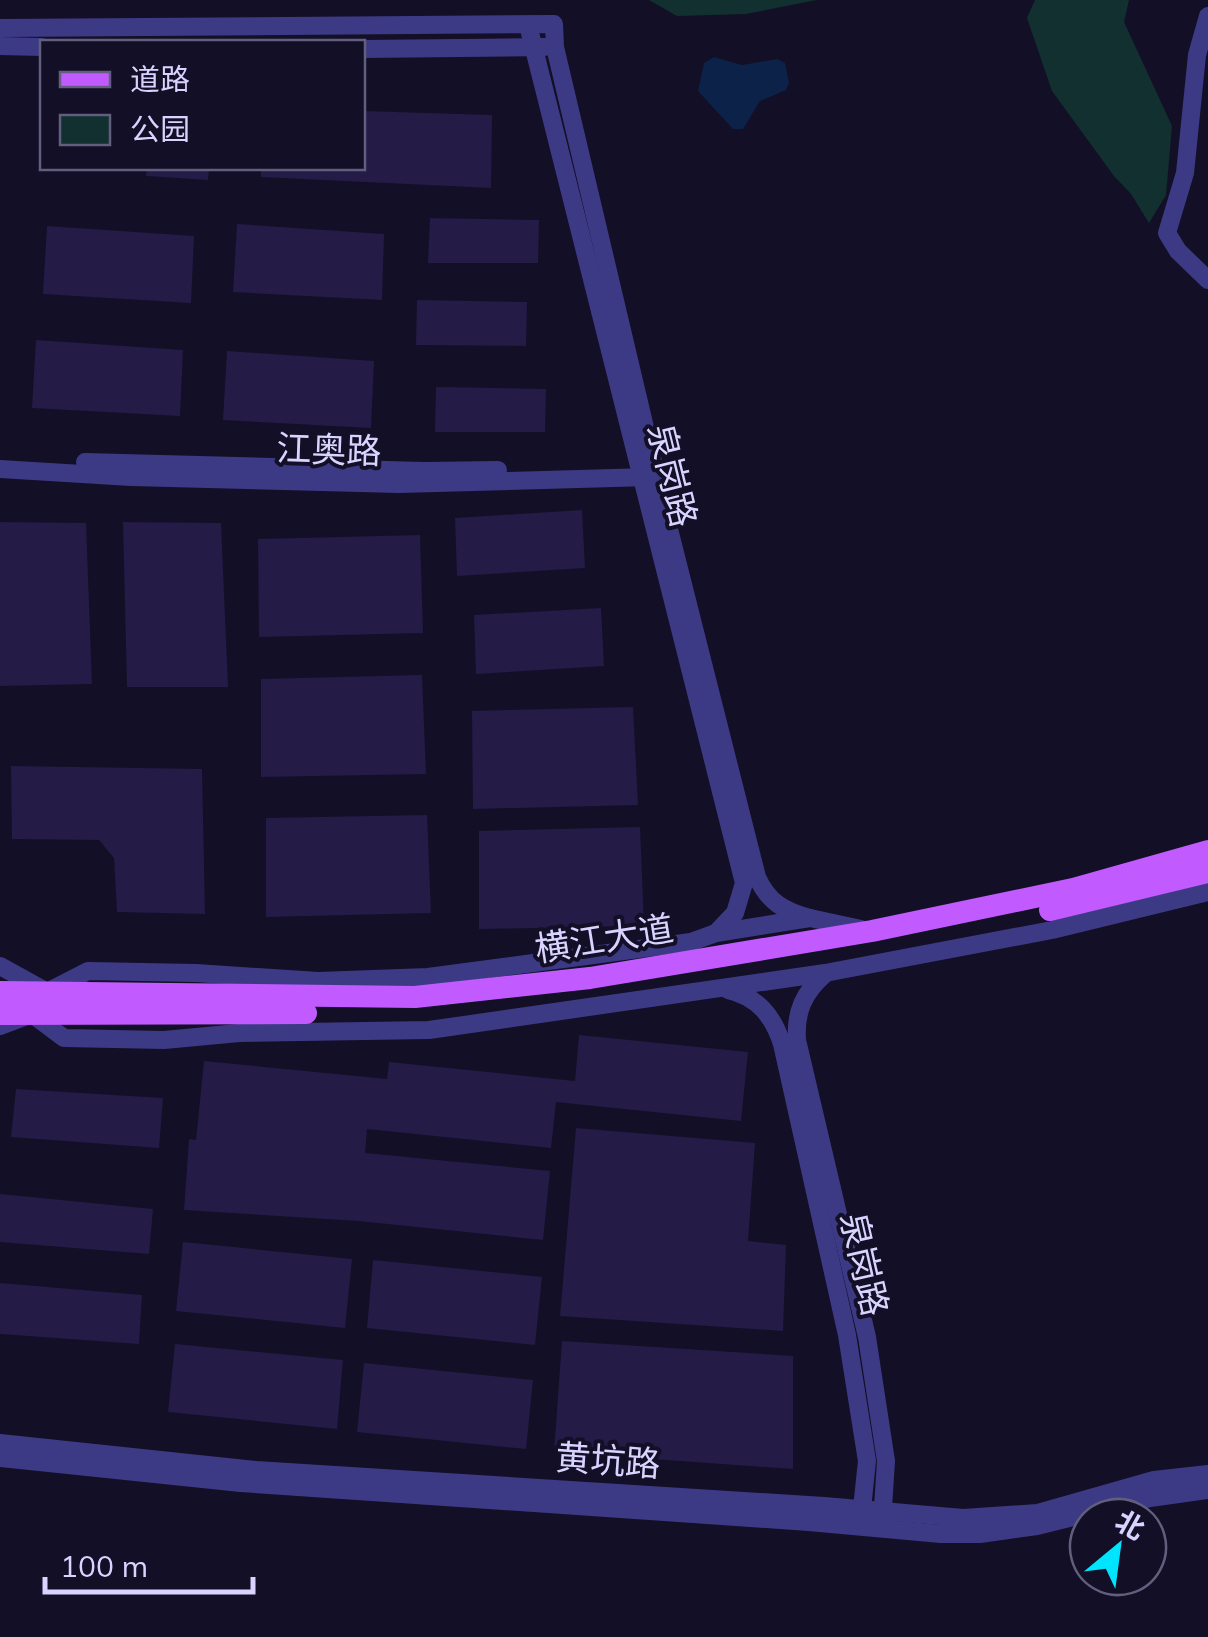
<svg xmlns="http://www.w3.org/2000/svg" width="1208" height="1637" font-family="Mulish,'Noto Sans SC',sans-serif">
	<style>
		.green { fill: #12302f }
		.water { fill: #0c2248 }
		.building { fill: #241b47 }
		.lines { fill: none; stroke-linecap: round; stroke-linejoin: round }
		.minor { stroke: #3d3a85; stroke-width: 18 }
		.major { stroke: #c25bff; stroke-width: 22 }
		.labels { text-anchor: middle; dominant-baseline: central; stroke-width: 8; stroke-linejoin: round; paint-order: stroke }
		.street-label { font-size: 35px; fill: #d9d4ff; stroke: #130f26 }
	</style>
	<rect width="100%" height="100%" fill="#130f26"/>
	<g class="green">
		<path d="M649,0H817L746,14L677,16Z"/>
		<path d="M1035,0H1129L1124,22L1172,126L1166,195L1149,223L1131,194L1114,176L1052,91L1027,18Z"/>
	</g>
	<path class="water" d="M714,57L742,65L777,59L785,63L789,83L786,90L760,101L743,129H733L698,91L704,63Z"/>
	<g class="building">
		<path d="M362,111L492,115L491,188L261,177V168H362Z"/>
		<path d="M147,168H209L208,180L146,176Z"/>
		<path d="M430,218L539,220L538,263H428Z"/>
		<path d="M237,224L384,234L382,300L233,292Z"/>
		<path d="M47,226L194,236L191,303L43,294Z"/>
		<path d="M417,300L527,302L526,346L416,345Z"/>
		<path d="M36,340L183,350L180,416L32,408Z"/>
		<path d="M227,351L374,361L371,428L223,420Z"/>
		<path d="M436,387L546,389L545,432H435Z"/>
		<path d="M582,510L585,568L457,576L455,518Z"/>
		<path d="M0,522L86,523L92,684L0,686Z"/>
		<path d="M123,522L221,523L228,687H127Z"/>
		<path d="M420,535L423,633L259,637L258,539Z"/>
		<path d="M601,608L604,666L476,674L474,615Z"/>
		<path d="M422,675L426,774L261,777V679Z"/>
		<path d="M633,707L638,805L473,809L472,711Z"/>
		<path d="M11,766L202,769L205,914L117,912L114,858L99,840L12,839Z"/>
		<path d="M427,815L431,913L266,917V818Z"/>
		<path d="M640,827L644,926L479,929V831Z"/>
		<path d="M579,1035L748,1052L741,1121L556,1102L551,1148L367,1129L365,1153L550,1171L543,1240L358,1221L184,1210L189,1139L196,1140L204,1061L387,1079L389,1062L575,1081Z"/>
		<path d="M16,1089L163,1098L159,1148L11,1137Z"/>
		<path d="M576,1128L755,1143L748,1241L786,1245L783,1331L560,1316Z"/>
		<path d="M0,1194L153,1209L149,1254L0,1242Z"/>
		<path d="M183,1242L352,1259L345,1328L176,1311Z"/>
		<path d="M373,1260L542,1277L535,1345L367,1328Z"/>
		<path d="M0,1283L142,1295L139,1344L0,1334Z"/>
		<path d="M562,1341L793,1356V1469L554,1452Z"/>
		<path d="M175,1344L343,1360L337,1429L168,1412Z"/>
		<path d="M364,1363L533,1380L526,1449L357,1432Z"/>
	</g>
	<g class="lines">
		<g class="minor">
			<path d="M1208,16L1197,55L1185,173L1167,233L1178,251L1208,280"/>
			<path d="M528,25L744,883L735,913L716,933"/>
			<path d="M0,28L554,24L555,47L669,529L757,877C768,902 784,911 810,918"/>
			<path d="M0,46L42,47"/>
			<path d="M362,49L545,47"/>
			<path d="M85,462L424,471L498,470"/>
			<path d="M0,469L131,477L399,484L649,477"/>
			<path d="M0,966L47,992L88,971L196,973L318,981L428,977L691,942L716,933L810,918L861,929"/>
			<path d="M825,974C804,992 795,1012 797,1040L867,1337L886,1461L882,1523"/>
			<path d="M728,990C758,997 773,1016 782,1044L847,1335L867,1461L861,1518"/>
			<path d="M0,1026L32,1014L64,1038L164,1040L239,1033L429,1030L825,973L1052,930L1208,892"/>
			<path d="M0,1443L256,1470L824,1506L963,1518L1038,1513L1154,1480L1208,1474"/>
			<path d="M0,1458L241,1483L809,1522L941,1534H980L1037,1526L1150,1498L1208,1490"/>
		</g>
		<g class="major">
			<path d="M1050,910L1208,872"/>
			<path d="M0,992L415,997L590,978L872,931L1073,889L1208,851"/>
			<path d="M0,1014L306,1013"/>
		</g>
	</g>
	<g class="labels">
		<g class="street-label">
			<text transform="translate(329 449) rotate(2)">江奥路</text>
			<text transform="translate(673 475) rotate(76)">泉岗路</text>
			<text transform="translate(604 938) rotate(-9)">横江大道</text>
			<text transform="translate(865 1264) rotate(77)">泉岗路</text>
			<text transform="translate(608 1460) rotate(4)">黄坑路</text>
		</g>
	</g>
	<rect x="40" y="40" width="325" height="130" fill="#130f26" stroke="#625e7d" stroke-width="2.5"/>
	<rect x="60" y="72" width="50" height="15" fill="#c25bff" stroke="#625e7d" stroke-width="2.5"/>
	<text x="130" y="90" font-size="30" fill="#d9d4ff">道路</text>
	<rect x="60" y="115" width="50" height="30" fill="#12302f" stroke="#625e7d" stroke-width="2.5"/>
	<text x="130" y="140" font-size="30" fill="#d9d4ff">公园</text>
	<g transform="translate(1118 1547) rotate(29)"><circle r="48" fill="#130f26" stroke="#625e7d" stroke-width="2.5"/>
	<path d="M0-8L18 38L0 25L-18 38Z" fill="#00e5ff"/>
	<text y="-15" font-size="28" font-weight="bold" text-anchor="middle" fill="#d9d4ff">北</text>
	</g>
	<path d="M45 1577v15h208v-15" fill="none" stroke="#d9d4ff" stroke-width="5"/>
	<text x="60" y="1577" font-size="30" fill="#d9d4ff" stroke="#130f26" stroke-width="8" paint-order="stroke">100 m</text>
</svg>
